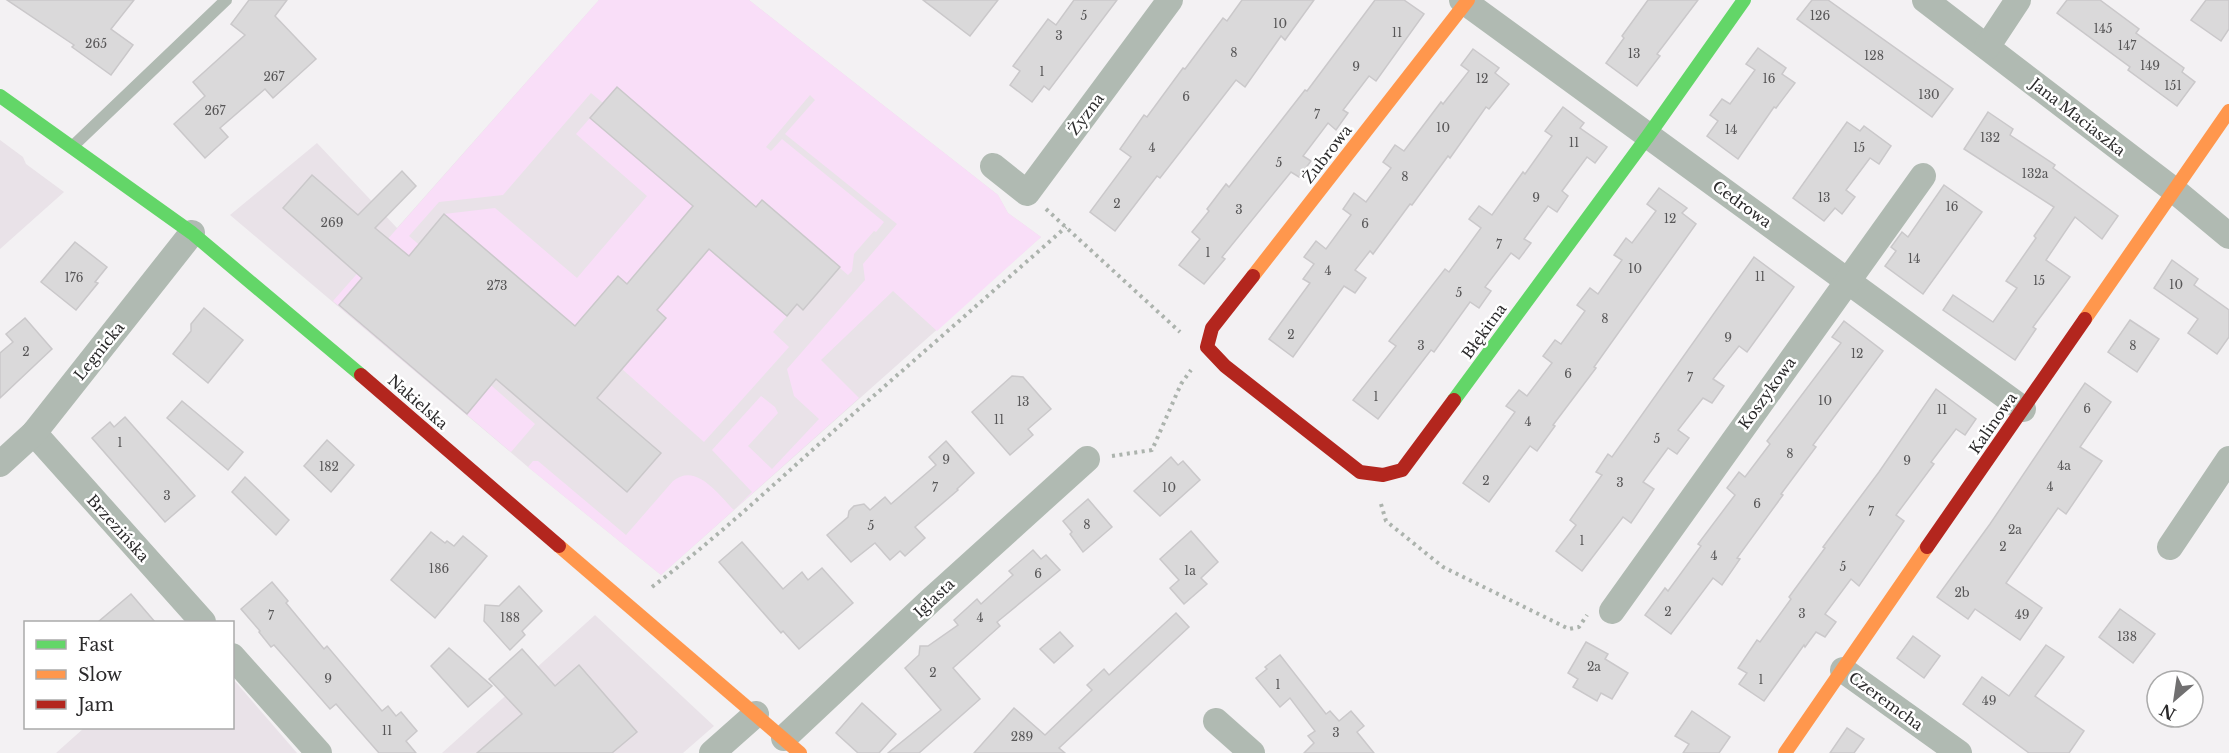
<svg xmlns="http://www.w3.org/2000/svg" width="2229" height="753" font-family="'Libre Baskerville',serif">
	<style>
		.built { fill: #e9e2e8 }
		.green { fill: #f9def8 }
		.building { fill: #dad9da; stroke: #cac8ca; stroke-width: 1.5 }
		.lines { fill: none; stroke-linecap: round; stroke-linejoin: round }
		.path { stroke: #acb3ad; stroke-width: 4; stroke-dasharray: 3 4.5; stroke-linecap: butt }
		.lane { stroke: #b0bab2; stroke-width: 12 }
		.street { stroke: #b0bab2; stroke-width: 26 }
		.fast { stroke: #63d668; stroke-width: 14 }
		.slow { stroke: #ff974d; stroke-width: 14 }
		.jam { stroke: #b3261e; stroke-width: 14 }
		.labels { text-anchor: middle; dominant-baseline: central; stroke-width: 5; stroke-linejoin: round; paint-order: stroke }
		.number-label { font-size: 12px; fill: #575657 }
		.street-label { font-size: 15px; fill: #2b2a2b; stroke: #fff }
	</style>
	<rect width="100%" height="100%" fill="#f3f1f3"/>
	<g class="built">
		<path d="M599,0H749L998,195L1008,213L1041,237L661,575L528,467L230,215L317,143L397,228Z"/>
		<path d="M0,140L23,157L26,164L64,192L0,249Z"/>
		<path d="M595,615L714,726L683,753H442Z"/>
		<path d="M233,679L297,753H56L84,728H232Z"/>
	</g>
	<g class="green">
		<path d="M599,0H749L998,195L1008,213L1041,237L937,331L893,291L821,360L859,398L661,575L528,467L533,461H538L626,535L673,481C696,462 718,494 734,510L752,492L712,450L761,396L775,407L778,413L748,446L772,469L819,419L794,396L787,369L865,280L863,264L897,224L785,134L815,100L810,95L766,147L771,151L782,139L884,222L876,232L874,231L854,254L852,271L848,275L762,201L754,210L749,201L617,87L603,103L591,93L503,195L439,202L409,236L542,351L495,374L468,365L535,424L511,452L333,301Z"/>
		<path d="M590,118L694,206L627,284L618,276L575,326L444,214L495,208L577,278L647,196L576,134Z"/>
		<path d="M709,249L787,316L773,332L789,347L704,442L622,369L666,318L657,310Z"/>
	</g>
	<g class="building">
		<path d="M7,0H134L111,29L133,45L111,75L72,47L74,45Z"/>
		<path d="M249,0H287L275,16L316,59L273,98L265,89L220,128L228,137L205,158L174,124L205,96L193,82L245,35L231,24Z"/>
		<path d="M923,0H998L970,36Z"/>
		<path d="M1074,0H1117L1049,90L1044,86L1032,102L1010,85L1020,71L1013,66L1048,19L1056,25Z"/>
		<path d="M1242,0H1314L1285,40L1281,36L1245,87L1236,80L1160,178L1157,176L1115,231L1090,212L1131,157L1120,149L1144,115L1147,117L1183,68L1185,69L1223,18L1227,21Z"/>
		<path d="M1375,0H1404L1424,14L1376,81L1369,76L1343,110L1348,113L1336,130L1328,123L1303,156L1311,161L1299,177L1291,172L1222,257L1225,259L1204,284L1179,265L1200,239L1192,232L1209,211L1207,209L1226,184L1229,187L1305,90L1307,91Z"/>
		<path d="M1648,0H1698L1657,54L1660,56L1637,86L1606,63L1624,38L1622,36Z"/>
		<path d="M1812,0H1828L1953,89L1932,117L1797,19Z"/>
		<path d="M2067,0H2100L2139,29L2136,33L2184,68L2182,72L2195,82L2177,106L2128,70L2130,67L2057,13Z"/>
		<path d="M2206,0H2229V29L2221,41L2191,20Z"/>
		<path d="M1758,48L1786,68L1782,74L1795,83L1776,108L1774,107L1738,159L1707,136L1718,121L1710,115L1722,99L1730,104L1755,70L1746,64Z"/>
		<path d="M1473,49L1499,68L1495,73L1509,84L1489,109L1486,107L1450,158L1448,156L1412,205L1410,204L1373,254L1370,251L1355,270L1366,278L1355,293L1344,286L1293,357L1269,339L1310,283L1303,279L1314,264L1304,257L1316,241L1326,249L1351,215L1343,209L1354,193L1366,202L1391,168L1383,162L1395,145L1404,151L1441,102L1443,104L1469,71L1461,65Z"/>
		<path d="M617,87L756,207L762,200L840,267L803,310L797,304L787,316L709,249L657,310L666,318L597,398L661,453L627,492L496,379L467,414L339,305L362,278L283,208L312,175L358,215L402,171L416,186L375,228L409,256L444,214L575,326L618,276L627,284L693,206L590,118Z"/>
		<path d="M1563,107L1584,123L1580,128L1607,147L1595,163L1587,157L1562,191L1568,196L1557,212L1548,206L1524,239L1531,243L1519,259L1511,253L1485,287L1491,291L1479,308L1470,302L1434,352L1431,350L1378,419L1353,400L1396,346L1389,341L1445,269L1449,272L1481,228L1469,219L1479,206L1492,215L1523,172L1525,174L1552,136L1545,131Z"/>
		<path d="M1988,112L2013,129L2010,135L2055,165L2053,168L2118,216L2102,239L2075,217L2046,260L2070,277L2033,327L2036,329L2015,360L1943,310L1953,295L1993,322L2017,288L2006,281L2036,238L2034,236L2054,207L1964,149Z"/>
		<path d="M1847,122L1860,131L1864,126L1891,146L1879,164L1870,158L1846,190L1855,197L1842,214L1835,208L1824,221L1793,198Z"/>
		<path d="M1944,185L1982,212L1923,294L1885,266L1896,251L1891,247L1902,232L1908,237Z"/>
		<path d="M1659,188L1687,208L1682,213L1696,224L1594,367L1596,368L1553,425L1555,426L1537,451L1530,446L1489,502L1463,483L1515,412L1506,406L1519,390L1527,396L1552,363L1543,356L1555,340L1561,344L1585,311L1577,305L1590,288L1598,294L1622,260L1614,255L1626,238L1632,243L1656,211L1647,204Z"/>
		<path d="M75,242L107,267L95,282L98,283L76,310L41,282Z"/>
		<path d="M1754,257L1794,287L1747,352L1739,346L1713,379L1724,386L1712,403L1703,398L1678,430L1689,438L1677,454L1668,448L1643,482L1654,489L1631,523L1623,517L1582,571L1556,551L1576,525L1570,520L1602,475L1596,472L1608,454L1612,457Z"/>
		<path d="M2172,260L2198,279L2194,285L2229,310V337L2217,354L2188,333L2198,319L2154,288Z"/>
		<path d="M204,308L243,340L208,383L173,354L191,331V324Z"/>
		<path d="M25,318L52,349L0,398V353L13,342L6,334Z"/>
		<path d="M2130,320L2159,339L2137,372L2108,352Z"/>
		<path d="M1844,321L1883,351L1813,445L1816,447L1781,494L1783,495L1737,558L1740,559L1722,585L1713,578L1671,634L1645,615L1665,588L1668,591L1701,546L1698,544L1735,495L1727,488L1739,472L1745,477L1770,444L1767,441L1841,343L1832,337Z"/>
		<path d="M1012,376L1023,377L1051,409L1028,429L1033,435L1010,455L972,412Z"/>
		<path d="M2085,383L2111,402L2080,447L2102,461L2066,514L2058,508L2006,583L2042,608L2020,640L1975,609L1968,619L1937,597L1990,524Z"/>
		<path d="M1936,389L1976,419L1965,435L1956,429L1931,462L1934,464L1896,515L1904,521L1859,586L1851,579L1825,614L1836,622L1825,637L1816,632L1805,647L1804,645L1764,701L1739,684L1747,673L1738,668L1757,640L1760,642L1791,599L1789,597L1825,548L1823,547L1879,472Z"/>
		<path d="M182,401L243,452L228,470L167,418Z"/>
		<path d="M125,417L195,496L165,522L92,438L110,422L114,427Z"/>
		<path d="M327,440L354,465L331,492L304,466Z"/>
		<path d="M946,441L974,473L957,489L958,490L915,527L925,538L905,556L900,551L890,560L875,543L851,562L827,535L848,517L849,511L854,506L864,504L870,510L885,497L891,504L936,465L929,457Z"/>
		<path d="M1171,457L1178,465L1183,461L1200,480L1160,516L1134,491Z"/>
		<path d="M245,477L289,520L276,535L232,492Z"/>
		<path d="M1088,499L1112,527L1083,552L1070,534L1072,532L1063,521Z"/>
		<path d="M1191,531L1218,562L1201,578L1207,584L1184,604L1170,588L1179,580L1160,559Z"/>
		<path d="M431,532L445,543L447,541L454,546L463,536L487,556L435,618L391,580Z"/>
		<path d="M742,542L783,589L802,572L808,580L822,568L853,603L799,649L783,631L781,633L719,562Z"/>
		<path d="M1033,550L1041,559L1046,555L1060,570L997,622L1000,626L953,668L980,699L919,753H888L941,710L905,668L919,655L920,646H928L958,625L954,620L977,599L981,604L1013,575L1009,571Z"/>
		<path d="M272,582L288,601L286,603L324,649L327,646L382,711L388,706L396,716L401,712L417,731L406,741L416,753H379L336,704L330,709L274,645L271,647L259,632L260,631L241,609Z"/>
		<path d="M519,586L542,611L522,631L525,635L510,650L484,621L485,605L499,606Z"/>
		<path d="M131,594L155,622H98Z"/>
		<path d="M2120,609L2155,634L2133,663L2099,637Z"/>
		<path d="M1176,613L1189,627L1059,748L1065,753H974L1014,708L1045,735L1092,690L1087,685L1104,669L1109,675Z"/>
		<path d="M1060,632L1073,646L1054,663L1040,649Z"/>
		<path d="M1913,636L1940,656L1924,678L1897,658Z"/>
		<path d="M1586,642L1608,654L1605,659L1628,673L1612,699L1601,693L1597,701L1573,687L1578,679L1568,673Z"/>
		<path d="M2046,645L2064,657L2035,696L2084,731L2069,753H2029L1963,704L1982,677L2009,696Z"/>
		<path d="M449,648L492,686L468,707L431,666Z"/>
		<path d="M522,649L555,686L579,665L637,732L612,753H477L522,714L489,679Z"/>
		<path d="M1280,655L1326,714L1330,711L1339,721L1351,711L1364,726L1357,732L1374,753H1304L1314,743L1308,736L1315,731L1290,698L1280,707L1256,678L1267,669L1265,667Z"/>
		<path d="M862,703L896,734L879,753H858L836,733Z"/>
		<path d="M1692,711L1730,737L1719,753H1683L1689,744L1675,736Z"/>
		<path d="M1847,728L1864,739L1854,753H1830Z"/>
	</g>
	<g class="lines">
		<g class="path">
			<path d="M1046,209L1180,332"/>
			<path d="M1112,456L1152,450L1181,384L1191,370"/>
			<path d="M1381,504L1386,521L1443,567L1569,629L1579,627L1587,615"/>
			<path d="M652,587C717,538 775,483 836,429C912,362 989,295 1066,227"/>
		</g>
		<path class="lane" d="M73,146L226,0"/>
		<g class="street">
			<path d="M1462,0L2023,409"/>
			<path d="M1925,0L2175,191L2229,236"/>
			<path d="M1987,47L2018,0"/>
			<path d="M993,166L1027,193L1170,0"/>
			<path d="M34,433L203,622"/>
			<path d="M0,464L34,433L192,233"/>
			<path d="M2170,547L2229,459"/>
			<path d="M1612,611L1923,176"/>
			<path d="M232,656L319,753"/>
			<path d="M1843,670L1959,753"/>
			<path d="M1216,721L1252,753"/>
			<path d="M784,738L930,601L1087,459"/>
			<path d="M712,753L756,714"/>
		</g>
		<g class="fast">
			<path d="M0,96L192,233L361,375"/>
			<path d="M1454,400L1648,136L1744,0"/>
		</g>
		<g class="slow">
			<path d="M1253,276L1468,0"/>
			<path d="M2085,319L2229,111"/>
			<path d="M559,546L800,753"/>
			<path d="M1785,753L1927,547"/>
		</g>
		<g class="jam">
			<path d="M1253,276L1212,328L1207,347L1225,366L1360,472L1383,475L1402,470L1454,400"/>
			<path d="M361,375L559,546"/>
			<path d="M1927,547L2085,319"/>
		</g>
	</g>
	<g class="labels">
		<g class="number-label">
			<text x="1084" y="15">5</text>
			<text x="1820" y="15">126</text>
			<text x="1280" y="23">10</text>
			<text x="2103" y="28">145</text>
			<text x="1397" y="32">11</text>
			<text x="1059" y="35">3</text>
			<text x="96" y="43">265</text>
			<text x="2127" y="45">147</text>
			<text x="1234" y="52">8</text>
			<text x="1634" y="53">13</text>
			<text x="1874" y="55">128</text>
			<text x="2150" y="65">149</text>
			<text x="1356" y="66">9</text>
			<text x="1042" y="71">1</text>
			<text x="274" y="76">267</text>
			<text x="1482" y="78">12</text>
			<text x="1769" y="78">16</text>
			<text x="2173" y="85">151</text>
			<text x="1929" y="94">130</text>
			<text x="1186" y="96">6</text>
			<text x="215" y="110">267</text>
			<text x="1317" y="114">7</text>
			<text x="1443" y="127">10</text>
			<text x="1731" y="129">14</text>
			<text x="1990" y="137">132</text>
			<text x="1574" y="142">11</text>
			<text x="1152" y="147">4</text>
			<text x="1859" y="147">15</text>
			<text x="1279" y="162">5</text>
			<text x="2035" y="173">132a</text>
			<text x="1405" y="176">8</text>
			<text x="1536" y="197">9</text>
			<text x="1824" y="197">13</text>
			<text x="1117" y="203">2</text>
			<text x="1952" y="206">16</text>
			<text x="1239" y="209">3</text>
			<text x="1670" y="218">12</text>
			<text x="332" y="222">269</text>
			<text x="1365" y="223">6</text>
			<text x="1499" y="244">7</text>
			<text x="1208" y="252">1</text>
			<text x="1914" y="258">14</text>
			<text x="1635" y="268">10</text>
			<text x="1328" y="270">4</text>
			<text x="1760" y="276">11</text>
			<text x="74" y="277">176</text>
			<text x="2039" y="280">15</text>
			<text x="2176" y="284">10</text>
			<text x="497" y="285">273</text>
			<text x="1459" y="292">5</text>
			<text x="1605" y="318">8</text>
			<text x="1291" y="334">2</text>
			<text x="1728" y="337">9</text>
			<text x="1421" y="345">3</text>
			<text x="2133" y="345">8</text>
			<text x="26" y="351">2</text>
			<text x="1857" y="353">12</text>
			<text x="1568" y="373">6</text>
			<text x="1690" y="377">7</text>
			<text x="1376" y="396">1</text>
			<text x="1825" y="400">10</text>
			<text x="1023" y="401">13</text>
			<text x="2087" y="408">6</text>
			<text x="1942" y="409">11</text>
			<text x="999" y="419">11</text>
			<text x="1528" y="421">4</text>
			<text x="1657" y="438">5</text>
			<text x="120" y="442">1</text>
			<text x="1790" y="453">8</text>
			<text x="946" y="459">9</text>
			<text x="1907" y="460">9</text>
			<text x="2064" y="465">4a</text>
			<text x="329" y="466">182</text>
			<text x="1486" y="480">2</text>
			<text x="1620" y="482">3</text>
			<text x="2050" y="486">4</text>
			<text x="935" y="487">7</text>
			<text x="1169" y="487">10</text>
			<text x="167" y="495">3</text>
			<text x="1757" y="503">6</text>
			<text x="1871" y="511">7</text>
			<text x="1087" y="524">8</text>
			<text x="871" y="525">5</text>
			<text x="2015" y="529">2a</text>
			<text x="1582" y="540">1</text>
			<text x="2003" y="546">2</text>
			<text x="1714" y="555">4</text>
			<text x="1843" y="566">5</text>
			<text x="439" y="568">186</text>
			<text x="1190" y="570">1a</text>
			<text x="1038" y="573">6</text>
			<text x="1962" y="592">2b</text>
			<text x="1668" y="611">2</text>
			<text x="1802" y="613">3</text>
			<text x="2022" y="614">49</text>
			<text x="271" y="615">7</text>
			<text x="510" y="617">188</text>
			<text x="980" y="617">4</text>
			<text x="2127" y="636">138</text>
			<text x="1594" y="666">2a</text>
			<text x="933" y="672">2</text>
			<text x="328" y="678">9</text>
			<text x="1761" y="679">1</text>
			<text x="1278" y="684">1</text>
			<text x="1989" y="700">49</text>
			<text x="387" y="730">11</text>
			<text x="1336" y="732">3</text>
			<text x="1022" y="736">289</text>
		</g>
		<g class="street-label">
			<text transform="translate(1086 114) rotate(-53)">Żyzna</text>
			<text transform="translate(2078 117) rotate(38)">Jana Maciaszka</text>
			<text transform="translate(1327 154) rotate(-52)">Żubrowa</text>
			<text transform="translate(1742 204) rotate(36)">Cedrowa</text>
			<text transform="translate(1484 331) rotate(-54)">Błękitna</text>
			<text transform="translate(99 351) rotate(-51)">Legnicka</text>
			<text transform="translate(1767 393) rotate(-54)">Koszykowa</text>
			<text transform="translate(418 402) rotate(41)">Nakielska</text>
			<text transform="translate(1993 423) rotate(-55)">Kalinowa</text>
			<text transform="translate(118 528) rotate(48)">Brzezińska</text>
			<text transform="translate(934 598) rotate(-43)">Iglasta</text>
			<text transform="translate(1886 701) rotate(36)">Czeremcha</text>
		</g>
	</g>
	<rect x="24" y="621" width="210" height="108" fill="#ffffff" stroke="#aaaaaa" stroke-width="1.5"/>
	<rect x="36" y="640" width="30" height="9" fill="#63d668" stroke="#aaaaaa" stroke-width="1.5"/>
	<text x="78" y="651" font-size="18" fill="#2b2a2b">Fast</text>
	<rect x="36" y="670" width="30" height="9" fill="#ff974d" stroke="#aaaaaa" stroke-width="1.5"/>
	<text x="78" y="681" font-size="18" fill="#2b2a2b">Slow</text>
	<rect x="36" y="700" width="30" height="9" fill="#b3261e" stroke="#aaaaaa" stroke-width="1.5"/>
	<text x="78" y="711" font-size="18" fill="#2b2a2b">Jam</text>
	<g transform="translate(2175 699) rotate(209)"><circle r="28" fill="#ffffff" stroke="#aaaaaa" stroke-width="1.5"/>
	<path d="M0-4.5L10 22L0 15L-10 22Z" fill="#717071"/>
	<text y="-9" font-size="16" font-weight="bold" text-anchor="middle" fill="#2b2a2b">N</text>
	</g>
</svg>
